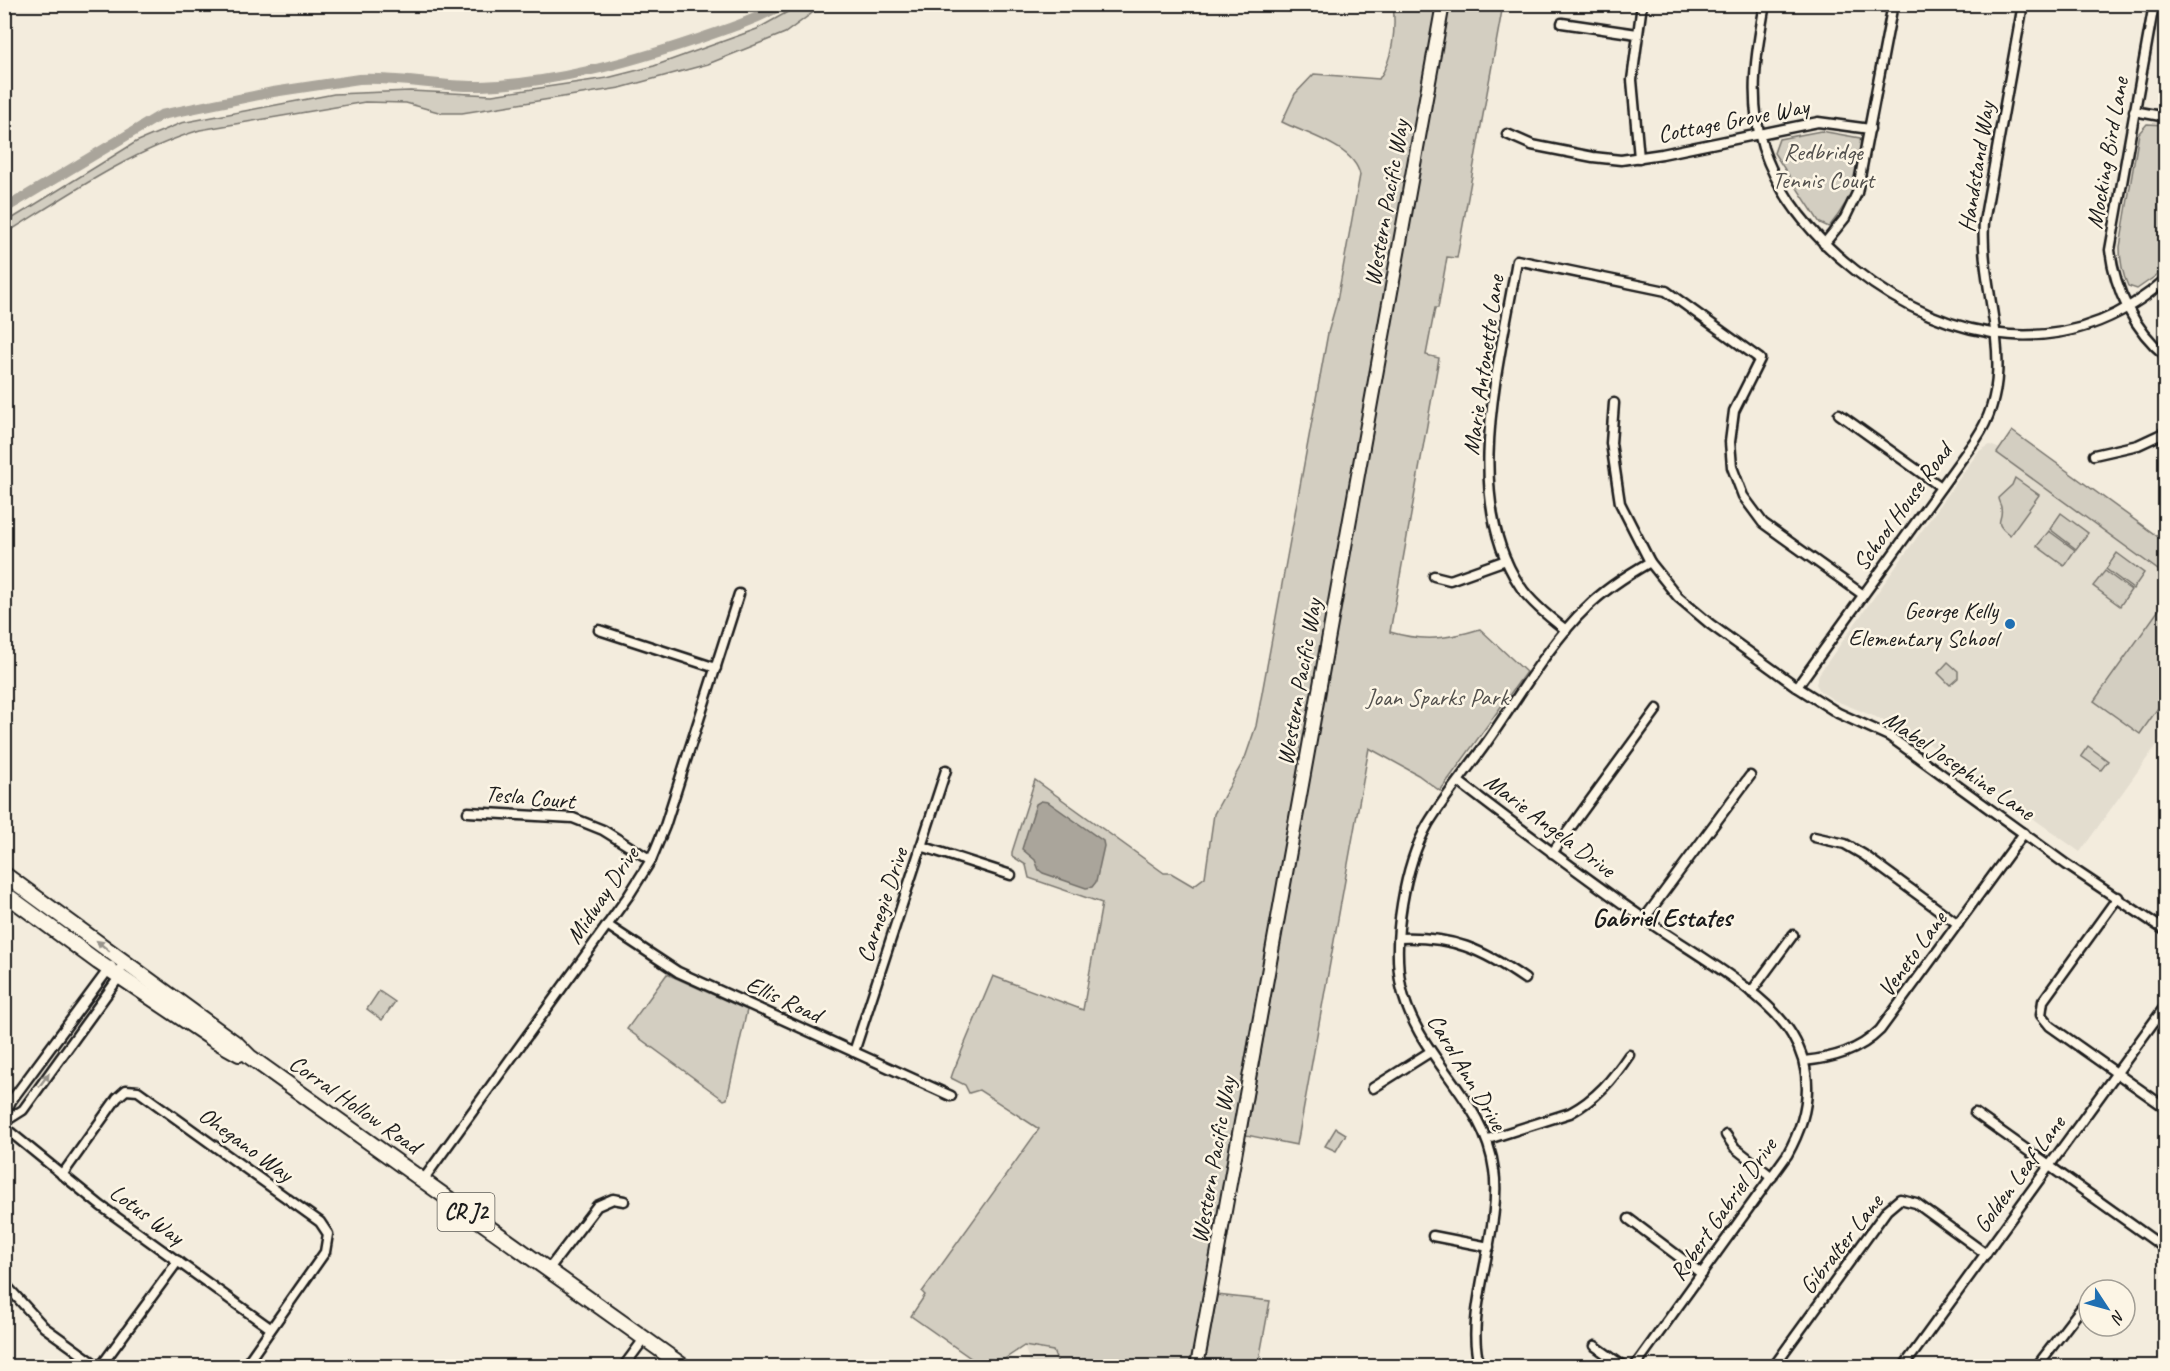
<svg xmlns="http://www.w3.org/2000/svg" width="2170" height="1371" font-family="Caveat,sans-serif">
	<style>
		.built { fill: #e3ddcf }
		.green { fill: #d3cec1; stroke: #78756e; stroke-width: 1.5 }
		.water { fill: #aaa59b; stroke: #716e68; stroke-width: 1.5 }
		.lines { fill: none; stroke-linecap: round; stroke-linejoin: round }
		.canal { stroke: #aaa59b; stroke-width: 10 }
		.street-casing { stroke: #1c1c1c; stroke-width: 13 }
		.secondary-casing { stroke: #1c1c1c; stroke-width: 16 }
		.primary-casing { stroke: #1c1c1c; stroke-width: 18 }
		.street { stroke: #fcf5e5; stroke-width: 8 }
		.secondary { stroke: #fcf5e5; stroke-width: 12 }
		.primary { stroke: #fcf5e5; stroke-width: 14 }
		.oneway { fill: #97938b }
		.poi-dot { fill: #1f6fb2; stroke: #fcf5e5; stroke-width: 2 }
		.labels { text-anchor: middle; dominant-baseline: central; stroke-width: 5; stroke-linejoin: round; paint-order: stroke }
		.shield { fill: #fcf5e5; stroke: #5f5d58; stroke-width: 1.5 }
		.shield-label { font-size: 22px; font-weight: bold; fill: #1c1c1c }
		.street-label { font-size: 24px; fill: #1c1c1c; stroke: #fcf5e5 }
		.park-label { font-size: 24px; fill: #53514e; stroke: #fcf5e5 }
		.poi-label { font-size: 24px; fill: #1c1c1c; stroke: #fcf5e5; text-anchor: end }
		.neighbourhood-label { font-size: 26px; font-weight: bold; fill: #1c1c1c; stroke: #fcf5e5 }
	</style>
	<rect width="100%" height="100%" fill="#f3ecdd"/>
	<filter id="ink" filterUnits="userSpaceOnUse"><feTurbulence type="fractalNoise" baseFrequency=".0167" numOctaves="2"/><feDisplacementMap in="SourceGraphic" scale="12" xChannelSelector="R" yChannelSelector="G"/><feConvolveMatrix kernelMatrix="1 2 1 2 8 2 1 2 1" color-interpolation-filters="sRGB"/></filter>
	<g filter="url(#ink)">
		<g class="built">
			<path d="M1990,445L2000,449L1997,453L2165,574V733L2080,852L1925,741L1900,727L1834,700L1820,691L1816,684L1819,674L1979,451Z"/>
			<path d="M1024,1346L1053,1351L1059,1366H1031Z"/>
		</g>
		<g class="green">
			<path d="M800,5H823L785,33L708,64L620,88L462,113H442L406,103L365,102L200,130C131,151 66,196 5,234V223L136,142L181,123L334,94L410,91L492,95L607,78L654,66L757,29Z"/>
			<path d="M1393,5H1439L1195,1366H1059L1053,1351L1024,1346L994,1366H982L911,1316L925,1295L922,1292L1039,1129L979,1090L969,1093L965,1085L951,1078L953,1072L993,976L1083,1010L1102,903L1029,878L1026,865L1012,856V852L1035,780L1164,873H1171L1193,886L1205,877L1214,814L1245,758L1256,726L1328,333L1337,301L1360,175C1354,146 1306,134 1282,122L1295,94L1314,74L1379,79C1393,59 1396,29 1393,5Z"/>
			<path d="M1448,5H1503L1457,258L1447,257L1438,308H1435L1426,355L1439,358L1390,632C1423,642 1448,639 1480,629L1526,672L1440,791L1418,775L1369,748L1297,1145L1246,1135Z"/>
			<path d="M2147,124L2165,125V264L2157,275L2137,289L2128,286C2122,273 2120,261 2120,247L2139,133Z"/>
			<path d="M1821,131L1860,138C1866,171 1849,202 1829,227L1820,223L1774,153L1779,139Z"/>
			<path d="M2012,431L2165,542V575L1997,453Z"/>
			<path d="M2015,478L2039,495L2010,535C1991,521 2004,521 2001,508C2001,504 1998,502 1998,498L2012,485Z"/>
			<path d="M2061,513L2088,533L2076,549L2050,529Z"/>
			<path d="M2049,531L2075,550L2064,566L2037,546Z"/>
			<path d="M2117,553L2144,573L2133,589L2106,569Z"/>
			<path d="M2105,571L2131,590L2120,606L2093,586Z"/>
			<path d="M2165,601V698L2140,734L2094,701Z"/>
			<path d="M1948,662L1958,671V678L1950,685L1938,673Z"/>
			<path d="M2088,746L2108,761L2101,770L2081,756Z"/>
			<path d="M667,974L747,1010L727,1099L724,1100L627,1029Z"/>
			<path d="M379,991L395,1002L382,1020L367,1009Z"/>
			<path d="M1336,1128L1346,1134L1336,1151L1325,1146Z"/>
			<path d="M1217,1295L1270,1301L1258,1366H1204Z"/>
		</g>
		<path class="water" d="M1041,801L1048,802L1103,841L1104,846L1096,882L1092,887L1086,888L1043,873L1039,870L1035,860L1022,849L1036,804Z"/>
		<g class="lines">
			<path class="canal" d="M4,209L161,115L273,92L359,79C401,77 440,87 481,86C554,83 627,63 695,40C725,30 756,20 784,4"/>
			<g class="street-casing">
				<g id="street">
					<path d="M1765,4C1756,53 1748,100 1763,148C1780,198 1814,238 1855,270C1949,345 2070,365 2166,279"/>
					<path d="M2154,4L2110,250C2115,290 2134,330 2166,356"/>
					<path d="M1562,23L1637,34"/>
					<path d="M2134,111L2166,117"/>
					<path d="M1507,134L1532,145L1593,157L1621,160L1662,154L1818,122L1870,129"/>
					<path d="M1639,158L1632,80L1642,4"/>
					<path d="M1824,244L1845,218L1857,193L1893,4"/>
					<path d="M1614,403L1611,443L1620,503L1650,562L1678,597L1710,624L1797,687L1838,713L1889,736L2067,865L2166,931"/>
					<path d="M1839,414L1941,487"/>
					<path d="M2094,455L2138,445L2166,432"/>
					<path d="M1434,576L1450,580L1506,560"/>
					<path d="M599,630L716,668"/>
					<path d="M1566,630C1550,618 1531,603 1520,586C1460,496 1501,359 1517,260L1666,291L1760,359L1734,411L1730,442L1732,467L1743,496L1763,523L1862,594"/>
					<path d="M1797,687L1976,439C2022,371 1979,296 1984,222L2023,4"/>
					<path d="M1459,782C1521,829 1582,876 1646,920C1688,950 1766,991 1792,1035C1816,1075 1809,1116 1787,1155L1635,1366"/>
					<path d="M468,812L573,818L603,830L651,860"/>
					<path d="M1814,837L1845,844L1864,855L1958,924"/>
					<path d="M921,846L1011,875"/>
					<path d="M1552,853L1657,709"/>
					<path d="M2118,897L2043,1001L2041,1015L2050,1026L2166,1108"/>
					<path d="M1644,919L1750,776"/>
					<path d="M607,925L678,972L951,1096"/>
					<path d="M1399,938C1452,936 1482,949 1525,979"/>
					<path d="M1751,992L1793,935"/>
					<path d="M854,1052L946,770"/>
					<path d="M1804,1061C1833,1058 1859,1051 1880,1030L2024,833"/>
					<path d="M1373,1088L1430,1052"/>
					<path d="M1975,1113L2166,1249"/>
					<path d="M4,1116L11,1101L111,966"/>
					<path d="M4,1122L23,1110L120,976L122,961"/>
					<path d="M4,1127L101,1206L270,1328"/>
					<path d="M1726,1135L1735,1148L1772,1177"/>
					<path d="M1488,1139L1570,1113C1596,1099 1613,1079 1629,1055"/>
					<path d="M62,1175L117,1098L126,1090L138,1091L320,1222L328,1234L325,1252L245,1366"/>
					<path d="M423,1180L629,895L651,860L665,826L739,594"/>
					<path d="M1629,1219L1702,1274"/>
					<path d="M1433,1236L1489,1247"/>
					<path d="M548,1270L597,1206L613,1199L624,1201"/>
					<path d="M4,1283L44,1327L98,1366"/>
					<path d="M1595,1346L1623,1366"/>
					<path d="M101,1366L178,1261"/>
					<path d="M624,1366L644,1339"/>
					<path d="M1480,1366C1462,1317 1503,1228 1494,1170C1485,1098 1416,1057 1401,986C1392,940 1404,866 1428,824C1445,796 1468,769 1487,742C1516,701 1551,641 1586,608C1605,589 1627,575 1650,562"/>
					<path d="M1774,1366L1887,1210L1900,1199L1916,1203L1986,1254"/>
					<path d="M1904,1366L2166,1005"/>
					<path d="M2037,1366L2083,1306"/>
				</g>
			</g>
			<g class="secondary-casing">
				<path id="secondary" d="M1197,1366L1443,4"/>
			</g>
			<g class="primary-casing">
				<g id="primary">
					<path d="M4,874L238,1045L250,1057L683,1366"/>
					<path d="M4,893L98,962L214,1040L239,1054"/>
				</g>
			</g>
			<use href="#street" class="street"/>
			<use href="#secondary" class="secondary"/>
			<use href="#primary" class="primary"/>
		</g>
		<defs><path id="oneway-solid" d="M-6-.8H1V-3.2L6.5 0L1 3.2V.8H-6Z" transform="scale(1.5)"/></defs>
		<g class="oneway">
			<use href="#oneway-solid" transform="translate(103 946) rotate(-141)"/>
			<use href="#oneway-solid" transform="translate(44 1080) rotate(-54)"/>
		</g>
	</g>
	<circle class="poi-dot" cx="2010" cy="624" r="6"/>
	<g class="labels">
		<rect class="shield" x="437.5" y="1193" width="57" height="38" rx="4.5"/>
		<g class="shield-label">
			<text x="466" y="1212">CR J2</text>
		</g>
		<g class="street-label">
			<text transform="translate(1733 120) rotate(-11)">Cottage Grove Way</text>
			<text transform="translate(2107 153) rotate(-80)">Mocking Bird Lane</text>
			<text transform="translate(1976 167) rotate(-81)">Handstand Way</text>
			<text transform="translate(1386 203) rotate(-80)">Western Pacific Way</text>
			<text transform="translate(1483 365) rotate(-82)">Marie Antonette Lane</text>
			<text transform="translate(1902 507) rotate(-54)">School House Road</text>
			<text transform="translate(1299 682) rotate(-80)">Western Pacific Way</text>
			<text transform="translate(1959 765) rotate(34)">Mabel Josephine Lane</text>
			<text transform="translate(530 797) rotate(5)">Tesla Court</text>
			<text transform="translate(1550 825) rotate(37)">Marie Angela Drive</text>
			<text transform="translate(602 895) rotate(-56)">Midway Drive</text>
			<text transform="translate(882 905) rotate(-72)">Carnegie Drive</text>
			<text transform="translate(1912 954) rotate(-54)">Veneto Lane</text>
			<text transform="translate(784 999) rotate(25)">Ellis Road</text>
			<text transform="translate(1467 1072) rotate(59)">Carol Ann Drive</text>
			<text transform="translate(355 1104) rotate(35)">Corral Hollow Road</text>
			<text transform="translate(246 1144) rotate(36)">Ohegano Way</text>
			<text transform="translate(1213 1160) rotate(-80)">Western Pacific Way</text>
			<text transform="translate(2019 1174) rotate(-54)">Golden Leaf Lane</text>
			<text transform="translate(1723 1209) rotate(-55)">Robert Gabriel Drive</text>
			<text transform="translate(147 1214) rotate(36)">Lotus Way</text>
			<text transform="translate(1841 1244) rotate(-52)">Gibralter Lane</text>
		</g>
		<g class="park-label">
			<text x="1823" y="152">Redbridge<tspan x="1823" dy="28">Tennis Court</tspan></text>
			<text x="1437" y="697">Joan Sparks Park</text>
		</g>
		<g class="poi-label">
			<text x="1998" y="610">George Kelly<tspan x="1998" dy="28">Elementary School</tspan></text>
		</g>
		<g class="neighbourhood-label">
			<text x="1662" y="917">Gabriel Estates</text>
		</g>
	</g>
	<rect width="2170" height="1371" fill="none" stroke="#fcf5e5" stroke-width="24"/>
	<rect x="12" y="12" width="2146" height="1347" fill="none" stroke="#1c1c1c" stroke-width="2" filter="url(#ink)"/>
	<g transform="translate(2107 1308) rotate(126)"><circle r="28" fill="#fcf5e5" stroke="#a29e95" stroke-width="1.5"/>
	<path d="M0-4.5L10 22L0 15L-10 22Z" fill="#1f6fb2"/>
	<text y="-9" font-size="16" font-weight="bold" text-anchor="middle" fill="#1c1c1c">N</text>
	</g>
</svg>
